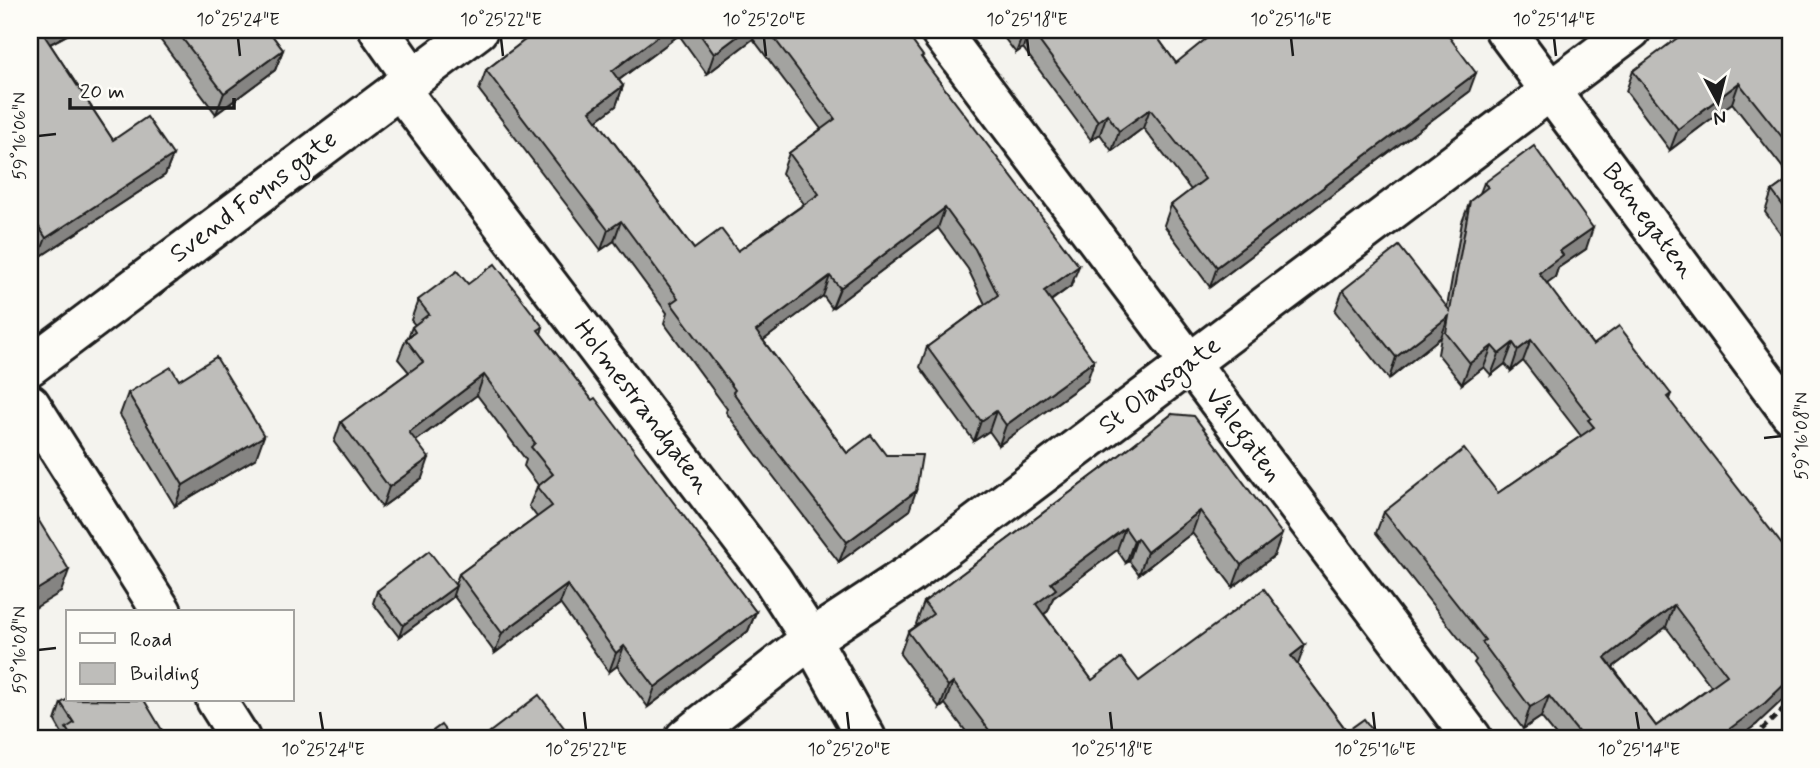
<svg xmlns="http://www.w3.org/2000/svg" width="1820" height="768" font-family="Mynerve,sans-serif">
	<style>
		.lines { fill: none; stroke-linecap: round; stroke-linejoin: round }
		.minor-casing { stroke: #1c1c1c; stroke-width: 44 }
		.path { stroke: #1c1c1c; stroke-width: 4.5; stroke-dasharray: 7 5; stroke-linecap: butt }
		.minor { stroke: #fdfcf7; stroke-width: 38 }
		.wall { fill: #a3a3a0; stroke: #1c1c1c; stroke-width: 2; fill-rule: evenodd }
		.shaded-wall { fill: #858482; stroke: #1c1c1c; stroke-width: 2 }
		.building { fill: #bebdba; stroke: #1c1c1c; stroke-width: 2; fill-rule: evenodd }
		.ticks { fill: none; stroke: #1c1c1c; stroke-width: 2.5 }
		.labels { text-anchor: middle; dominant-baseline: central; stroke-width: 5; stroke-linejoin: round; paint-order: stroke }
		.street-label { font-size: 26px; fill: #1c1c1c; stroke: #fdfcf7 }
		.neatline { fill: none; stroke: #1c1c1c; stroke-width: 2.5 }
		.ticks-label { font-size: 18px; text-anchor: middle; fill: #1c1c1c }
	</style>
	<rect width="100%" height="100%" fill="#f4f3ee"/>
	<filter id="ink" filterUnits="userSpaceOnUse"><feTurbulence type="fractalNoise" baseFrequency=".0143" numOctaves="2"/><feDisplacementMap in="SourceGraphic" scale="14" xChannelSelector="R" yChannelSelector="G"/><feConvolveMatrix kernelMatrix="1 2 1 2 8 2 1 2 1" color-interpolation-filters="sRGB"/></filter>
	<g filter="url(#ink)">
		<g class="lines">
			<g class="minor-casing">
				<g id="minor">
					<path d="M379,30L413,78"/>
					<path d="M939,30L1472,738"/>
					<path d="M1505,30L1790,413"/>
					<path d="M399,88L773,580L811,639L866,738"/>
					<path d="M30,366L478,30"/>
					<path d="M30,404L162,612"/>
					<path d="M216,700L240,738"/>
					<path d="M685,738L811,639L910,574L1631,30"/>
				</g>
			</g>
			<path class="path" d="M1753,738L1790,703"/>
			<use href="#minor" class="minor"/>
		</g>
		<g class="wall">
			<path d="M30,30H76L50,44L113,140L173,155L165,175L38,258L30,245Z"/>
			<path d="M153,30H268L283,50L275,70L216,114Z"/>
			<path d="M538,30H904L1071,286L1051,301L1087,381L999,445L989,431L974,441L920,367L927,347L985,304L968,269L938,228L832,308L823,296L763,340L847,453L909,511L839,562L757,455L726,412L727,409L664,323L667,313L614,241L601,250L479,90L486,70ZM679,35L707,74L753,39L821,129L789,153L782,173L804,204L738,251L694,249L597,120L616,106L623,86L619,80Z"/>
			<path d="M998,30H1152L1176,63L1469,92L1210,287L1164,225L1171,205L1191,190L1143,128L1112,151L1100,134L1091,140L1023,48L1016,53Z"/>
			<path d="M1790,30V177L1732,103L1670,150L1626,91L1633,71Z"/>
			<path d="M1790,178V246L1765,212L1772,191Z"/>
			<path d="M1484,183L1586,249L1558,268L1555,277L1546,283L1593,345L1671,394L1669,399L1757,724L1738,738H1558L1541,717L1523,729L1474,663L1476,660L1376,533L1384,512L1498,493L1581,436L1523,361L1511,371L1505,364L1491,375L1484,367L1462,384L1438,354L1441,337L1389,379L1335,311L1343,290L1447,307L1462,222L1470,201L1480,193ZM1666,627L1711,686L1656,726L1613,667Z"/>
			<path d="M468,284L543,327L541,334L756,612L748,631L648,707L617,666L609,672L560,604L495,653L453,595L452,598L399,637L373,603L377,591L455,584L459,574L537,517L529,506L537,487L538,485L524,466L526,460L477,395L416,441L422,478L382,507L334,442L341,422L409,372L398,359L406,339L408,337L412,327L415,325L411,320L418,300Z"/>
			<path d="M179,380L256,458L175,506L120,415L128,393Z"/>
			<path d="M1172,414L1274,556L1233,587L1192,533L1139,574L1129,561L1126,563L1117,550L1053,598L1048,611L1044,614L1092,680L1139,681L1297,664L1347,731L1378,738H971L945,704L940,708L900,654L908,632L917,626L916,624L924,602L1107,465Z"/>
			<path d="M61,703L165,735L164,738H62L63,735L55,721Z"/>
		</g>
		<g class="shaded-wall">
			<path d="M46,30H76L35,52L42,32Z"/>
			<path d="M666,30H680L679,35L604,91L612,71Z"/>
			<path d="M746,30H756L753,39L707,74L714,54Z"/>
			<path d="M1028,30H1029L1023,48L1016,53L1023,34Z"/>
			<path d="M283,50L275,70L216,114L224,93Z"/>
			<path d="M1476,73L1469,92L1210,287L1217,267Z"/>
			<path d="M1739,83L1732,103L1670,150L1678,129Z"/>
			<path d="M623,86L616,106L583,131L590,111Z"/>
			<path d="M1150,109L1143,128L1112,151L1119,131Z"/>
			<path d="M1107,114L1100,134L1091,140L1098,121Z"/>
			<path d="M173,155L165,175L38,258L46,238Z"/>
			<path d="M945,208L938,228L832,308L840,288Z"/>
			<path d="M621,221L614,241L601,250L608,230Z"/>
			<path d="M1593,228L1586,249L1558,268L1555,277L1531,295L1539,273L1560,251Z"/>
			<path d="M1079,266L1071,286L1036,311L1044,291Z"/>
			<path d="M830,276L823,296L749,351L756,331Z"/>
			<path d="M1449,316L1441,337L1389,379L1396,357Z"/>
			<path d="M1531,340L1523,361L1511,371L1518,350Z"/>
			<path d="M1513,343L1505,364L1491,375L1499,354Z"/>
			<path d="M1492,346L1484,367L1462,384L1470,363Z"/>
			<path d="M1094,361L1087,381L999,445L1006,425Z"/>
			<path d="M484,375L477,395L402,451L409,432Z"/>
			<path d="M996,411L989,431L974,441L981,421Z"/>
			<path d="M264,436L256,458L175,506L183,485Z"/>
			<path d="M429,458L422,478L382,507L389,487Z"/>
			<path d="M916,491L909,511L839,562L847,542Z"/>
			<path d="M1200,511L1192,533L1139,574L1147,552Z"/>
			<path d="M1125,528L1117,550L1053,598L1048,611L1028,626L1036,604L1051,583Z"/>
			<path d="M1282,534L1274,556L1233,587L1241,565Z"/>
			<path d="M1137,538L1129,561L1126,563L1134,541Z"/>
			<path d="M69,570L61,592L30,611V594Z"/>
			<path d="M567,585L560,604L495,653L502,633Z"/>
			<path d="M456,586L452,598L399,637L403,625Z"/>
			<path d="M1674,605L1666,627L1597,679L1605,658Z"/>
			<path d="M756,612L748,631L648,707L655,687Z"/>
			<path d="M1305,645L1297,667L1291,656Z"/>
			<path d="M624,646L617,666L609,672L616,653Z"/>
			<path d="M1790,679V693L1757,724L1738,738H1717Z"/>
			<path d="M953,682L945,704L940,708L948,686Z"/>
			<path d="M1549,696L1541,717L1523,729L1530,707Z"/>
		</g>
		<g class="building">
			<path d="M30,30H46L42,32L113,140L147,117L173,155L46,238L30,213Z"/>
			<path d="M176,30H268L283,50L224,93Z"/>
			<path d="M538,30H666L612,71L623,86L590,111L694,249L721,229L738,251L819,194L789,153L835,119L768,30H904L923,56L921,57L1079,266L1044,291L1094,361L1006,425L996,411L981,421L927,347L998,295L975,249L945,208L840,288L830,276L756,331L847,453L871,435L886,455H922L916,491L847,542L764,435L733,392L735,390L671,303L678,298L621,221L608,230L486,70Z"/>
			<path d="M697,30H746L714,54Z"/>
			<path d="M1020,30H1028L1023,34Z"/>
			<path d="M1031,30H1152L1176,63L1217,30H1444L1476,73L1217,267L1171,205L1205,179L1150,109L1119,131L1107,114L1098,121Z"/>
			<path d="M1688,30H1790V147L1739,83L1678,129L1633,71Z"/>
			<path d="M1534,146L1593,228L1560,251L1563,255L1539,273L1593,345L1619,326L1671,394L1667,397L1790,555V679L1765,703L1717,738H1583L1549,696L1530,707L1482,642L1485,640L1384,512L1464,449L1498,493L1594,427L1588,420L1591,418L1531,340L1518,350L1513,343L1499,354L1492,346L1470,363L1446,333L1449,316L1396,357L1343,290L1399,246L1450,311L1470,201L1488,187L1484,183ZM1674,605L1727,675L1656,726L1605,658Z"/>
			<path d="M1790,178V215L1772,191Z"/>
			<path d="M495,264L543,327L538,330L592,400L595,398L756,612L655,687L624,646L616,653L567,585L502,633L459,574L552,506L537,487L553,474L531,447L535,443L484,375L409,432L429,458L389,487L341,422L423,362L406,339L415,332L412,327L429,314L418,300L457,271L468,284Z"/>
			<path d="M216,357L264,436L183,485L128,393L171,367L179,380Z"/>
			<path d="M1172,414L1194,416L1282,534L1241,565L1200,511L1147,552L1137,538L1134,541L1125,528L1051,583L1056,589L1036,604L1092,680L1121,658L1139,681L1264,589L1305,645L1291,656L1347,731L1364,719L1378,738H995L953,682L948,686L908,632L933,614L924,602L1107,465Z"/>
			<path d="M31,508L69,570L30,594V509Z"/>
			<path d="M429,551L456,586L403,625L377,591Z"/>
			<path d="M539,695L572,738H482Z"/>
			<path d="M68,699L144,700L165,735L159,738H72L66,728L74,723L61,703Z"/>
			<path d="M441,725L451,738H423Z"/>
		</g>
	</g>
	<path class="ticks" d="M238,38L240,56M501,38L503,56M764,38L766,56M1027,38L1029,56M1291,38L1293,56M1554,38L1556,56M38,136L56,134M1764,438L1782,436M38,650L56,648M320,712L323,730M584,712L586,730M847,712L849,730M1110,712L1112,730M1373,712L1375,730M1636,712L1639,730"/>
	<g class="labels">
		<g class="street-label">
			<text transform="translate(254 197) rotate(-37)">Svend Foyns gate</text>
			<text transform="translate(1648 221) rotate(53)">Botnegaten</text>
			<text transform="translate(1160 386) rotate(-37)">St Olavsgate</text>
			<text transform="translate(642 407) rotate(53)">Holmestrandgaten</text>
			<text transform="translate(1243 435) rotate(53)">Vålegaten</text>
		</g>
	</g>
	<rect width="1820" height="768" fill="none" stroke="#fdfcf7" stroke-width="77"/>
	<rect x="66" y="610" width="228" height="91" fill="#fdfcf7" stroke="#a3a29f" stroke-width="2"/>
	<rect x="80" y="633" width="35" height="10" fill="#fdfcf7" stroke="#a3a29f" stroke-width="2"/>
	<text x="130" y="646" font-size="21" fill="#1c1c1c">Road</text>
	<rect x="80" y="663" width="35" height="21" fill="#bebdba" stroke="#a3a29f" stroke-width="2"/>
	<text x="130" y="680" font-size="21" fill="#1c1c1c">Building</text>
	<g transform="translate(1718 102) rotate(173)" stroke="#fdfcf7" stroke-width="5" paint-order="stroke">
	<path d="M0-5L12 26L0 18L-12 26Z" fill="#1c1c1c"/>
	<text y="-10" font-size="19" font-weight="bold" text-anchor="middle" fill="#1c1c1c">N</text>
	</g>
	<path d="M70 98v10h164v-10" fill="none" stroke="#1c1c1c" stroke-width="3.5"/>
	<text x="80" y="98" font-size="21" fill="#1c1c1c" stroke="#fdfcf7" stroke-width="5" paint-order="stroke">20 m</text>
	<rect x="38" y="38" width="1744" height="692" class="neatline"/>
	<g class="ticks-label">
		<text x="238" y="25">10°25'24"E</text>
		<text x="501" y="25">10°25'22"E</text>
		<text x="764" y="25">10°25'20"E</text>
		<text x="1027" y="25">10°25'18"E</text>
		<text x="1291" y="25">10°25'16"E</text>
		<text x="1554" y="25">10°25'14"E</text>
		<text transform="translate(19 136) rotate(-90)" y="6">59°16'06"N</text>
		<text transform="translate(1801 436) rotate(-90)" y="6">59°16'08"N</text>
		<text transform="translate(19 650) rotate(-90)" y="6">59°16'08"N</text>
		<text x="323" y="755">10°25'24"E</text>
		<text x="586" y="755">10°25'22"E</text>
		<text x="849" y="755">10°25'20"E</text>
		<text x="1112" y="755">10°25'18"E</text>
		<text x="1375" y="755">10°25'16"E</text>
		<text x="1639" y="755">10°25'14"E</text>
	</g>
</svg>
